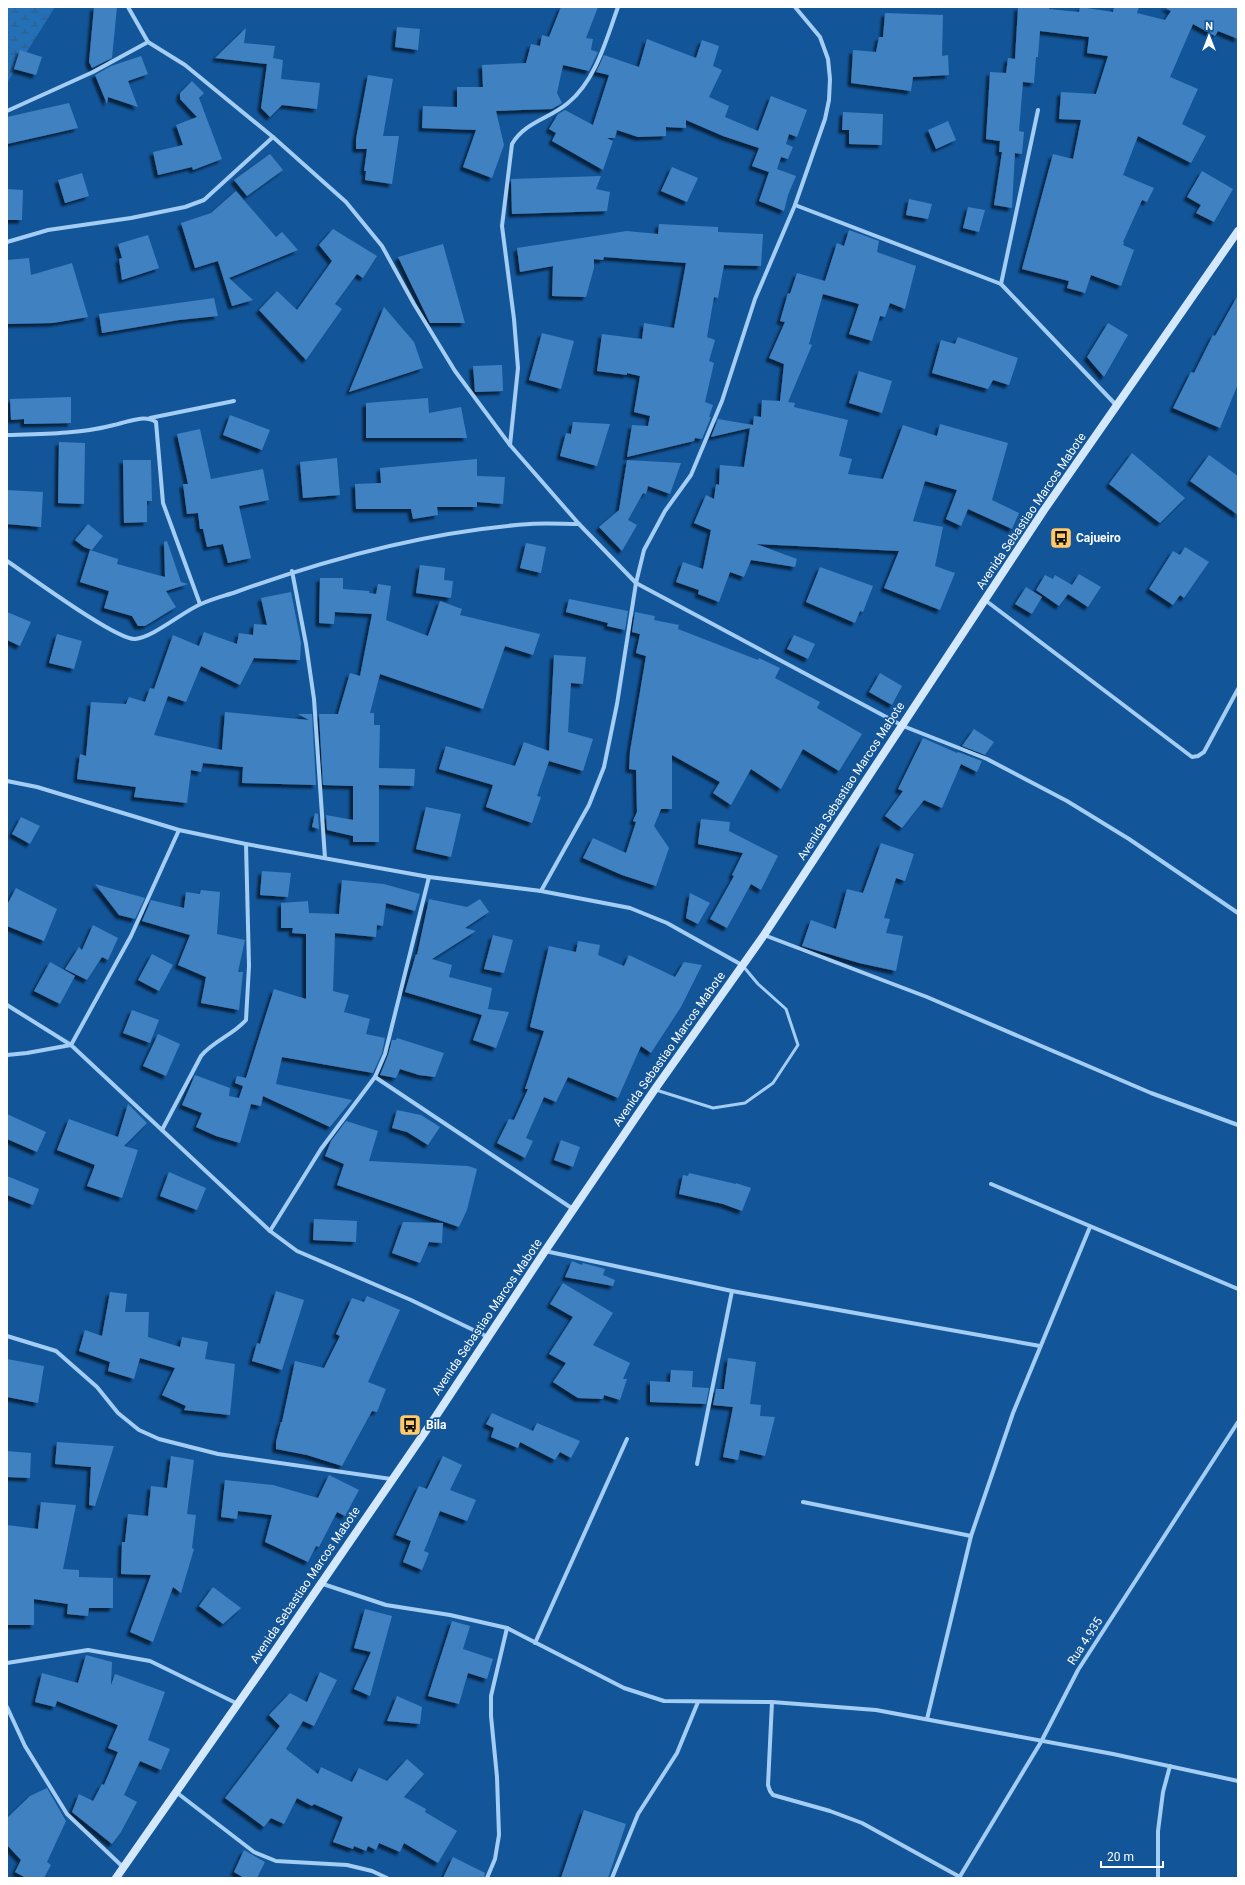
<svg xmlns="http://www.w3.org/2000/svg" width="1245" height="1885" font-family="Roboto,sans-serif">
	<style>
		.wetland { fill: url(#wetland-marsh) }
		.building { fill: #3f81c2; filter: url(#shadow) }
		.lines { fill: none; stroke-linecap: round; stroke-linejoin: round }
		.service { stroke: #a4cdf4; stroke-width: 3 }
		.minor { stroke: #a4cdf4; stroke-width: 4 }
		.secondary { stroke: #d4e8fd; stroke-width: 8 }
		.labels { text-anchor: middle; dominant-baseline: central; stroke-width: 3.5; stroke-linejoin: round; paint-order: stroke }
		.street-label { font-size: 12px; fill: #fff; stroke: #125599 }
		.poi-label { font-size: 12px; font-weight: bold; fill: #fff; stroke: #125599; text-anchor: start }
	</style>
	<defs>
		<pattern id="wetland-marsh" width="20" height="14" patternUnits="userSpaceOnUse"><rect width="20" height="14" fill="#2470b7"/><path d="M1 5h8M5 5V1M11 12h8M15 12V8" fill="none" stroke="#3a5c7c"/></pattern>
		<filter id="shadow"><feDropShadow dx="-3.5" dy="3.5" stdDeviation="1" flood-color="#0009"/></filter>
	</defs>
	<rect width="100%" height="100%" fill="#125599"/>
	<path class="wetland" d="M7,7H55L7,83Z"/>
	<g class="building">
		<path d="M94,7H117L112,58L92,68L89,62Z"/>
		<path d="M561,7H598L586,38L593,39L591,50L598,52L589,71L563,65L557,93L562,103L552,109L496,111L504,145L492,178L463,167L476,130L422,128L423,106L457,107V87H483L482,65L526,63L531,44L540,46L542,35L549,37Z"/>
		<path d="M1018,7H1049V9L1079,12L1080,7L1113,12L1114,7H1139L1137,13L1165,20L1171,11L1164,7H1238V39L1218,31L1215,36L1193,24L1170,77L1198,89L1182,124L1206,136L1191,163L1138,136L1123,175L1154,188L1147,202L1142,200L1123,242H1124L1123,245L1134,250L1121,286L1091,275L1085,293L1067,288L1069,281L1022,269L1053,154L1073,159L1081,120L1059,119L1061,92L1096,94L1108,56L1087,53L1089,37L1040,31L1038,57H1036L1034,83L1023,82L1019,131L1024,132L1022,154L1015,153L1012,208L994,205L1002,152H999L1000,141L986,139L990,72L1006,73L1008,58L1015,59Z"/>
		<path d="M885,13L943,15L942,56L948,55L949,75L913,77L911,91L851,83L853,50L876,52L879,37H883Z"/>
		<path d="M397,27L420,29L418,50L395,47Z"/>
		<path d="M246,28L244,43L275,46L273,58L283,60L281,79L320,83L317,109L282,105L270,117L261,108L267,64L215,58Z"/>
		<path d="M647,39L696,58L702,40L719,46L713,66L722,70L709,97L729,106L725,117L758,131L771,96L807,110L797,137L789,134L786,144L793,147L788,159L781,157L777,169L796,176L788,195L784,211L759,201L769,172L752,166L759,148L723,136L686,120V128L666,127V136L638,137L617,130L615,138H607L613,141L603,170L552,141L556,133L549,129L558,114L565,110L593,125L609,75L596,72L604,55L639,67Z"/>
		<path d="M20,50L42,57L36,75L14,69Z"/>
		<path d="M141,56L148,74L128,81L138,107L108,97L107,104L95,75L111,66Z"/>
		<path d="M368,75L393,79L383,136H399L392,184L365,180L366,171H364L367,149H356V139Z"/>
		<path d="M192,81L204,93L199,98L222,159L193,170L192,167L158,175L153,152L183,145L176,125L197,117L180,99V93Z"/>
		<path d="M69,103L78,128L7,144V117Z"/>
		<path d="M843,112L883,114L882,145L849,144V130H842Z"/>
		<path d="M948,121L956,140L936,149L928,130Z"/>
		<path d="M270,154L283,170L247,196L234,180Z"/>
		<path d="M672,167L698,178L687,202L661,191Z"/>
		<path d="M1202,171L1233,189L1214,222L1196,213L1201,205L1187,197Z"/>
		<path d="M82,173L89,196L65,203L58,180Z"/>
		<path d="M601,176L596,189L610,192L607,211L512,214L511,179Z"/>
		<path d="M7,189L23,190L22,220H7Z"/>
		<path d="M236,191L276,237L282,232L298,250L229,278L253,300L232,306L218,261L195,268L181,223L211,213Z"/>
		<path d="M909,199L932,204L928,219L906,215Z"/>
		<path d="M968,207L985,210L979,232L963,228Z"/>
		<path d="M659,224L718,227V232L763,234L761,266L724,265L718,298L714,297L707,337L715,340L709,361L714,363L705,402L713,405L709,417H711L702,439L695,438L694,441L627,457L632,425L648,426L650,416L634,412L640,376L627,373V375L597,371L602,334L642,339L644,323L674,328L686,263L604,257L603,260L594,259V268L586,297L552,296L553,266L520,272L517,248L627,231L658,234Z"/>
		<path d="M333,229L377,256L363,278L357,274L335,304L342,309L306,360L259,310L277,291L297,310L332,261L319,245Z"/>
		<path d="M849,230L879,241L877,252L916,266L905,309L890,303L885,317L880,316L872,341L849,334L859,304L823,294L809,344L812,345L788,402L795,403L794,407L848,420L839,456L852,459L848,474L883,479L903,425L937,436L940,424L1008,443L992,500L1019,513L1012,529L968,509L961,526L946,519L957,490L925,481L913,521L943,527L935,566L955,573L940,610L884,588L899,551L756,544L797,559L795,567L751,560L744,577L730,572L719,602L698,594L699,590L676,582L683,562L703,569L711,530L694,523L706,495L714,499L716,484L719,485L720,465L744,467L750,428L711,437L718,419L753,425L754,416L761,417L762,400L780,401L784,364L769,358L785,322L780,321L788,293L790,294L797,273L825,281L837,243L844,246Z"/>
		<path d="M148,235L159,268L122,280L119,259L122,258L118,244Z"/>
		<path d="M443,244L465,323H430L398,257Z"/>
		<path d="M29,258L31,275L72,263L88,317L53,323L7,324V260Z"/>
		<path d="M1238,295V384L1220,428L1173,408L1191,372L1194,373L1213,335L1215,336Z"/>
		<path d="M214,298L218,316L179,320L102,333L99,314Z"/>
		<path d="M384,307L414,342L423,368L349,392Z"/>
		<path d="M1108,323L1128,335L1104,377L1087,357Z"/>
		<path d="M542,333L574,341L561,389L529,380Z"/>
		<path d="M958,337L1018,358L1009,385L993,380L988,389L932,373L941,340L955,344Z"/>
		<path d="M502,365L503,391L475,392L473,366Z"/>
		<path d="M859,371L892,381L882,413L849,403Z"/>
		<path d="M71,397V423L24,424V419L11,420L10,399Z"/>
		<path d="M428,398L429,413L461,407L467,438H366V403Z"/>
		<path d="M230,415L270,430L262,450L223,435Z"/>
		<path d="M573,422L610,424L597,466L560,456L566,433L571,434Z"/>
		<path d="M200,429L211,479L263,469L269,500L239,506L251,558L228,563L223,544L207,547L203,529H200L198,513L187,514L183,484H188L177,434Z"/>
		<path d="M59,442L85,443L84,504L58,503Z"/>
		<path d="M1132,453L1185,498L1160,523L1109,484Z"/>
		<path d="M1209,455L1238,476V515L1190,481Z"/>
		<path d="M337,458L340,495L303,498L300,462Z"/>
		<path d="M477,459V476L505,477L503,504L477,502V507H437L438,515L413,519L411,509H356L355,484L381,483L380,468Z"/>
		<path d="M123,460H151L152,501H147V522L124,523Z"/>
		<path d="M627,460L681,463L670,494L648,486L646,494L643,493L628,520L637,525L622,551L599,527L619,510Z"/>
		<path d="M7,490L43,492L41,527L7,524Z"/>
		<path d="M88,524L103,536L92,550L84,547L75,540Z"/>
		<path d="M167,541L181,582L188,584L166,591L176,607L145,626H138L132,616L104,608L109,591L80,582L90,550L118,559L117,564L165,577L164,542Z"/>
		<path d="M526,543L546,547L541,573L520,568Z"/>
		<path d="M1185,547L1209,562L1184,598L1180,595L1173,605L1149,589L1173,551L1180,555Z"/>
		<path d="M420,565L445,568L444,580L453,581L451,598L416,593Z"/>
		<path d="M820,567L873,586L863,612L860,611L855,623L806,602Z"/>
		<path d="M1079,574L1101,587L1088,607L1068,594L1059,606L1036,590L1045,575L1053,579L1055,575L1072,585Z"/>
		<path d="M320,578H343V589L369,591V593L376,594L378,584L391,586L386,620L428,636L440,601L462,609L460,615L540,634L533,655L505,646L483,709L380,674L370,713H374V725H380L379,768L415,769L414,786L379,785V842H353V836L327,830L326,815L353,820V786L323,785L319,714H338L350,673L360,676L372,614L335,612L334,624L319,623Z"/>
		<path d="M1026,587L1042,597L1032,614L1015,604Z"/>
		<path d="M291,592L301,643L300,660L254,658L240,685L201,666L186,702L168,696L154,735L222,750L225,712L309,720L298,714H312L316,785L242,783L243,767L203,763L201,772L191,770L187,803L134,797L136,787L77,779L80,754L86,756L91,702L126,704L129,697L145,702L150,688L154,689L173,635L199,646L204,632L237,644L239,633L253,635L254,624L267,625L261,598Z"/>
		<path d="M569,599L628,611L625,630L607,626L608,623L566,612Z"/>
		<path d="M7,612L31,622L20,646L7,640Z"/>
		<path d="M635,612L655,616L654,620L679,625L678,629L758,660L759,658L780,668L775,678L820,702L817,708L862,734L839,771L803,749L781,789L751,769L731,805L713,793L720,782L672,755V809H661L654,826L669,848L656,886L622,875L583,858L593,838L626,853L636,822L633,821L637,812L636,770L629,769L630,751L646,656L636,653L640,634L632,632Z"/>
		<path d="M57,634L82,641L74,669L49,663Z"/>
		<path d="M794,635L815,644L808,659L787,649Z"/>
		<path d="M554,655L586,657L583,684L571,683L568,732L593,739L583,771L549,761L537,796L541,797L532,823L486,807L493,785L439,769L446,746L515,766L524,742L549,751Z"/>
		<path d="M880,673L902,686L892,705L869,692Z"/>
		<path d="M974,729L994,742L985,755L962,746Z"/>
		<path d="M923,738L957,753L958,752L982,761L977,772L961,764L942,808L924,800L902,828L885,816L903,791L898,789Z"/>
		<path d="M426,807L461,814L451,857L416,849Z"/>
		<path d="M315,813L318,814L319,829L312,827Z"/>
		<path d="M21,817L40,826L30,844L12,834Z"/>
		<path d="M701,819L730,822L729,831L778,856L761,890L751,884L727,928L710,919L734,876L732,875L743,853L698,844Z"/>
		<path d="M881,843L914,854L905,881L896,878L884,918L890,919L886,933L903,936L896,971L859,963L802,946L811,920L836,929L847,889L863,893Z"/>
		<path d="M262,871L291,873L288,897L260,895Z"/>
		<path d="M342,880L384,884L420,894L415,911L386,903L383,926L377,925L376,937L335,933L333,991L349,995L344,1012L370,1019L366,1034L385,1038L382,1053L373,1073L282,1057L276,1084L352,1100L330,1127L263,1096L261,1106L251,1104L240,1143L216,1136L196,1127L202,1113L182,1105L195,1075L230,1088L229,1096L239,1098L243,1086L235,1083L237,1076L246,1078L274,989L306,999V934L292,933L293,928H281V903L308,901L309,913L339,914Z"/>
		<path d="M95,884L145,898L135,919L119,915Z"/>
		<path d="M16,888L57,909L44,941L7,926V905Z"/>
		<path d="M201,890L220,892L217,934L245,940L238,972H243L239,1010L201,1003L206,977L178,965L190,935L142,921L151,900L184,908L186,892L200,894Z"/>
		<path d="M690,893L710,903L698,924L686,918Z"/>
		<path d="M429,899L467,907L480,899L489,912L465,928L476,931L432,959L452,965L449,977L492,988L488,1009L509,1012L496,1048L473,1040L482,1015L405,992L416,954L417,955Z"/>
		<path d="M93,925L118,938L108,960L102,957L87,980L65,969L79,947L82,950Z"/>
		<path d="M493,935L513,940L504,973L484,969Z"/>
		<path d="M578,941L600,945L598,955L624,966L629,955L675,977L684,962L702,965L681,1007L651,1053L641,1046L618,1098L568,1077L556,1102L544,1097L526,1138L533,1141L525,1158L497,1143L509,1119L514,1120L528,1089H525L544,1031L530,1027L549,946L576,952Z"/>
		<path d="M152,954L173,965L159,991L138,980Z"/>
		<path d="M50,962L75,976L60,1004L34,991Z"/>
		<path d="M132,1010L159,1020L150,1043L123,1033Z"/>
		<path d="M158,1034L180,1044L166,1076L143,1066Z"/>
		<path d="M397,1038L444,1053L435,1077L419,1075L400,1069L396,1078L380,1075L388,1055L392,1040H396Z"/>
		<path d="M128,1104L147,1123L124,1146L138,1150L122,1198L87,1186L95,1165L57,1150L69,1119L118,1137Z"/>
		<path d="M397,1110L421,1115L440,1127L428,1145L407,1132L392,1128Z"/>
		<path d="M7,1114L46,1132L37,1152L7,1139Z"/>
		<path d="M346,1121L378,1131L369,1161L468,1166L477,1169L467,1210L459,1227L337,1185L344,1164L325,1156L331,1141Z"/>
		<path d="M561,1140L580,1147L573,1167L554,1160Z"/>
		<path d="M169,1172L206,1188L197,1210L160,1196Z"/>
		<path d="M689,1173L736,1184V1183L751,1188L742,1211L723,1204L679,1194L683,1175L688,1176Z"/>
		<path d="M7,1176L39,1189L33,1205L7,1195Z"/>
		<path d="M314,1219L357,1221L356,1242L313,1240Z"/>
		<path d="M403,1222L443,1223L442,1243L429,1242L420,1263L392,1253Z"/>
		<path d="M572,1261L582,1265L583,1263L605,1269L603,1275L615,1280L613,1286L565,1277Z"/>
		<path d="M563,1283L613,1313L593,1345L630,1363L623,1379H627L620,1400L604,1395L603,1399L578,1398L553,1382L566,1363L549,1354L573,1317L550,1304Z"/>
		<path d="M276,1291L304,1300L282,1370L252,1361L257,1343L260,1344Z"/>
		<path d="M110,1292L127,1294L125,1312H149L148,1337L180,1347L182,1337L208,1342L205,1359L235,1364L230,1415L184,1410L186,1406L162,1395L175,1368L140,1358L134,1379L108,1371L110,1362L79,1351L85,1330L102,1336Z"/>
		<path d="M367,1296L400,1310L368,1382L386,1389L377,1412L372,1411L342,1466L307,1455L276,1449V1442L281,1422H282L295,1361L324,1368L340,1336L336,1334L352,1298L364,1302Z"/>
		<path d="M728,1358L756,1362L750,1404L761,1405L760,1416L775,1417L765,1456L740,1450L738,1460L723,1457L733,1407L713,1405L716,1389H724Z"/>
		<path d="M7,1359L44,1366L38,1403L7,1397Z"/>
		<path d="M671,1370L693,1371L692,1387L709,1388L706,1404L650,1402V1381L670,1382Z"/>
		<path d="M492,1413L533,1431L537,1423L580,1441L571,1458L560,1452L555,1460L520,1442L518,1448L491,1437L494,1428L486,1424Z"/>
		<path d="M57,1442L114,1446L95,1506L89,1505L91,1467L55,1464Z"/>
		<path d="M7,1451L31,1453L30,1478L7,1477Z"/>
		<path d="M171,1456L194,1460L187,1514L196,1515L192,1548L194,1549L181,1593L173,1587L153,1642L130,1632L151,1575L121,1574L122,1542H125L128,1514L148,1516L151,1486L167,1488Z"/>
		<path d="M443,1456L462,1465L450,1490L476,1500L467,1521L440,1511L424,1551L429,1553L422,1570L403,1562L411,1541L396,1535L419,1486L427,1489Z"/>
		<path d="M329,1475L359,1490L345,1516L337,1512L319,1547L316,1546L308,1562L265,1542L272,1515L238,1511L237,1519L221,1517L225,1480L273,1485L318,1498Z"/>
		<path d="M41,1502L76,1505L63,1569L79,1570V1577L113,1578V1608H89L88,1616L67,1614L68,1604L34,1599V1625H7V1525L38,1529Z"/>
		<path d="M213,1587L241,1608L223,1624L199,1606Z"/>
		<path d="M365,1609L392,1616L370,1696L354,1689L371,1652L354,1648Z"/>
		<path d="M452,1621L470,1626L463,1649L493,1659L487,1679L468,1673L459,1704L428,1696Z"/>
		<path d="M86,1655L112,1662L111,1685L115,1674L165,1692L148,1740L170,1749L161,1770L140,1761L124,1795L137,1802L121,1832L112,1844L72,1812L79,1794L93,1801L102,1784L104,1785L118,1752L108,1748L118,1725L57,1701L55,1707L35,1702L42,1673L78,1683Z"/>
		<path d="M320,1672L337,1680L314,1726L303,1721L286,1749L318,1774L321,1767L352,1782L359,1768L387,1781L407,1759L424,1774L404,1797L426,1809L425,1812L457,1831L438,1863L404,1843L400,1852L379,1843L376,1850L368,1846L366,1851L354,1846L353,1849L333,1842L343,1817L314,1804L312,1806L297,1798L284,1824L271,1818L264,1827L225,1798L280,1726L269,1715L290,1693L307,1702Z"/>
		<path d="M397,1696L422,1707L420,1724L387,1721Z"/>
		<path d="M47,1788L66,1821L47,1862L51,1865L44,1878H26L15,1872L21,1860L7,1845V1818L30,1796Z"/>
		<path d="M584,1810L626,1824L608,1878H561Z"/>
		<path d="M244,1850L265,1862L257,1878H244L234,1872Z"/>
		<path d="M453,1857L485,1873L484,1878H443Z"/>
	</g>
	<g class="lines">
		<path class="service" d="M656,1090L713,1108L745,1103L773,1083L798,1045L786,1009L758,984L743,966"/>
		<g class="minor">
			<path d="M128,7L148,42L185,65L273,137L346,202L382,246L414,304L455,371L510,445L579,524L636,583L903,726L987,759L1067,801L1129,839L1238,913"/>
			<path d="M7,111L93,72L148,42"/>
			<path d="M795,205L1001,284L1117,406"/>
			<path d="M7,242L48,230L131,218L185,207L204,200L273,137"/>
			<path d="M1001,284L1038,110"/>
			<path d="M150,418L234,401"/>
			<path d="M7,435C42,434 80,434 114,425C128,422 144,414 156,422L163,503L200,604"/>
			<path d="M510,445L518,368L514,319L502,226L512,144C525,122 549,119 568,103C596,80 606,40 618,7"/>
			<path d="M7,561C28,575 116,640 135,639C154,637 182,612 201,604C212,599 224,596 236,592C330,558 430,531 530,524C546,523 563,524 579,524"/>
			<path d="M292,571L306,644L314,699L325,858"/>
			<path d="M985,600L1192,757L1198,756L1204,752L1238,689"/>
			<path d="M7,781L37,787L179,830L246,844L429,877L541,891L630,908L667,923L742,965"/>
			<path d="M541,891L589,805L604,767L617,704L636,583L644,550L665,511L691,475L722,401L755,299L795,205L825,119L829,100L830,79L828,59L820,37L795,7"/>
			<path d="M764,935L927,997L1151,1093L1238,1125"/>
			<path d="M7,1005L71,1045L270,1231L297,1251L411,1300L488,1337"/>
			<path d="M71,1045L131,936L179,830"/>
			<path d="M7,1055L27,1053L71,1045"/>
			<path d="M375,1077L573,1209"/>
			<path d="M162,1130L201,1056C213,1041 233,1035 246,1020L249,966L246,844"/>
			<path d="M991,1184L1238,1289"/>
			<path d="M270,1231L321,1149L375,1077L385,1054L429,877"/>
			<path d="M545,1251L732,1291L1040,1346"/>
			<path d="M7,1336L56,1351L97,1387L118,1413L139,1430L159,1439L218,1454L391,1479"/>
			<path d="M697,1464L732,1291"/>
			<path d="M803,1502L971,1536"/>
			<path d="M320,1583L386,1605L450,1615L507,1628L624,1688L664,1701L772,1702L876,1710L1113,1754L1238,1781"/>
			<path d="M535,1643L627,1439"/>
			<path d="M7,1663L88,1650L150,1661L238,1704"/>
			<path d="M772,1702L768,1785L770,1791L773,1795L830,1811L862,1823L960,1877"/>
			<path d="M7,1707L25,1746L67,1814L123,1867"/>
			<path d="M927,1719L971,1536L1013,1413L1090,1227"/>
			<path d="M176,1792L254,1852L276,1861L347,1865L372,1871L387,1878"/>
			<path d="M487,1878L495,1859L499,1835L497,1777L491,1716V1696L507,1628"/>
			<path d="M612,1878L638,1814L677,1753L698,1702"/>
			<path d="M959,1878L1041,1742L1078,1670L1238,1422"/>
			<path d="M1158,1878V1831L1163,1792L1170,1766"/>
		</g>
		<path class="secondary" d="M116,1878L272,1655L434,1419L545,1251L655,1089L764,935L1044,510L1238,231"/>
	</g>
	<defs>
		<g id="bus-square" transform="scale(1.15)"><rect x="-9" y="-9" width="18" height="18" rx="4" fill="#ffca67" stroke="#125599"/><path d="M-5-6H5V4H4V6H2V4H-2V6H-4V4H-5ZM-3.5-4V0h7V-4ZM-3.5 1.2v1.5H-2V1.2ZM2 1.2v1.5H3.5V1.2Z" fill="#111"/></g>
	</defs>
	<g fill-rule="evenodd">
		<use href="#bus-square" x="1061" y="538"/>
		<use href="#bus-square" x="410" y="1425"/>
	</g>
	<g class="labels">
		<g class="street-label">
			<text transform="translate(1031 511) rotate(-56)">Avenida Sebastiao Marcos Mabote</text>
			<text transform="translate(851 781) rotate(-57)">Avenida Sebastiao Marcos Mabote</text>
			<text transform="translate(669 1049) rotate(-55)">Avenida Sebastiao Marcos Mabote</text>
			<text transform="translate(487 1317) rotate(-56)">Avenida Sebastiao Marcos Mabote</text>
			<text transform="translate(305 1585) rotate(-56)">Avenida Sebastiao Marcos Mabote</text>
			<text transform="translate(1085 1641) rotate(-57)">Rua 4.935</text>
		</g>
		<g class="poi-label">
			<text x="1076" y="538">Cajueiro</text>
			<text x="426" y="1425">Bila</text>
		</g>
	</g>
	<rect width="1245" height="1885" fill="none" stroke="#ffffff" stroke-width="16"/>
	<g transform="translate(1209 36)" stroke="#125599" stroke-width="3" paint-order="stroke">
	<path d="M0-3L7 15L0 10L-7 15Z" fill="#ffffff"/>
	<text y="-6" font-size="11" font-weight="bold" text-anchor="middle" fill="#ffffff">N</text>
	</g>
	<path d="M1101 1861v6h62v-6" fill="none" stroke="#ffffff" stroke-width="2"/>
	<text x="1107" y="1861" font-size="12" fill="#ffffff" stroke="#125599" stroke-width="3" paint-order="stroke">20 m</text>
</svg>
